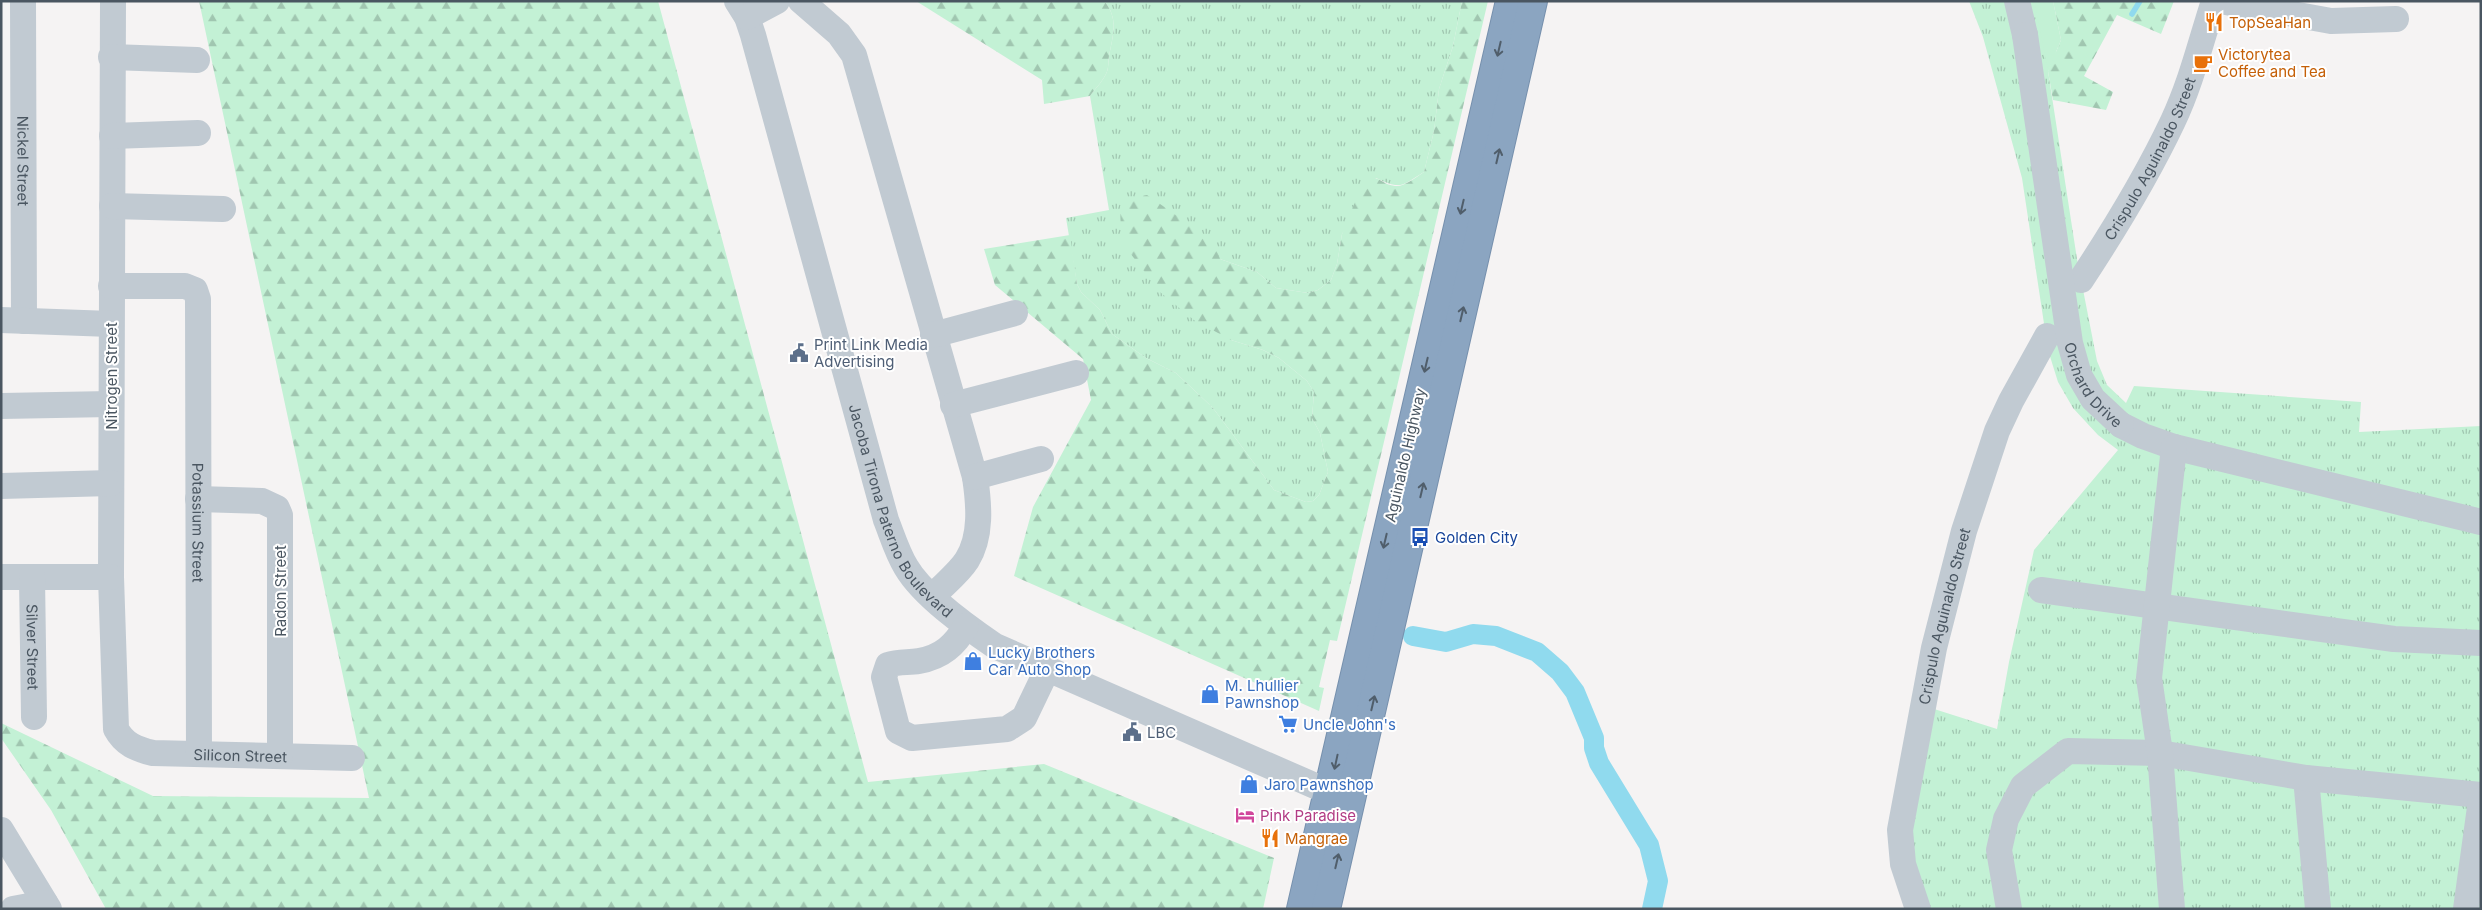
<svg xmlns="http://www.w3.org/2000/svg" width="2482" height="910" font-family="Inter,sans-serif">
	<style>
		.grass { fill: url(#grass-tufts) }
		.forest { fill: url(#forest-firs) }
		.garden { fill: #c3f1d5 }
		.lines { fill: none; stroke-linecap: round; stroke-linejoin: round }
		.stream { stroke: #90daee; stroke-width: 5.5 }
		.canal { stroke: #90daee; stroke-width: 20 }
		.highway-casing { stroke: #7690ad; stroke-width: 30 }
		.minor { stroke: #c1cad2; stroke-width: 26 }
		.highway { stroke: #8ba5c1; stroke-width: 28 }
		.minor-bridge { stroke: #c1cad2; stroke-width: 26 }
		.oneway { stroke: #505e6b }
		.labels { text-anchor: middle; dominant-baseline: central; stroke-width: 4; stroke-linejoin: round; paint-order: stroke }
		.food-label { font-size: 15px; fill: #c56008; stroke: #fff; text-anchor: start }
		.street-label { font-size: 15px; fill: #4a5661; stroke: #fff }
		.service-label { font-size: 15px; fill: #4e5e75; stroke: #fff; text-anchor: start }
		.transit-label { font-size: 15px; fill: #164399; stroke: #fff; text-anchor: start }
		.shop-label { font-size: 15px; fill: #366cbe; stroke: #fff; text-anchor: start }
		.hotel-label { font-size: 15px; fill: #b23c85; stroke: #fff; text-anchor: start }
	</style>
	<defs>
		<pattern id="grass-tufts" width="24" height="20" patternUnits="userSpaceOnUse" patternTransform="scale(1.25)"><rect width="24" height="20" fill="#c3f1d5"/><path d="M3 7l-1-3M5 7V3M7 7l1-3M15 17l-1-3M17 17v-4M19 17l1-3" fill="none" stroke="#a0c6b0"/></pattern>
		<pattern id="forest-firs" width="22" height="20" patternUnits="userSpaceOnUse" patternTransform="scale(1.25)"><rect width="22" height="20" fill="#c3f1d5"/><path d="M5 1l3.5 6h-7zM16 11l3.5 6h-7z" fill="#a0c6b0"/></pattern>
	</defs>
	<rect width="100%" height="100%" fill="#f5f3f3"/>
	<g class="grass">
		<path d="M1104,1H1462L1453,46L1439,89L1434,131L1424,172C1401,186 1402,190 1376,178L1342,234L1337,264L1331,280L1318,290L1308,293L1276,288L1257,272L1220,259L1231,340L1263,350L1279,358L1307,381L1314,392L1312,418L1320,433L1328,472L1319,495L1313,501L1306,502L1274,490L1213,408L1176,373L1146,358L1112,334L1100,310L1081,292L1077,284L1066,218L1109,210L1090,96C1095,89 1102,82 1106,74C1109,68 1108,62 1109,56C1113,35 1119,18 1104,1Z"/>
		<path d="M1969,1H2053L2056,56L2048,71L2077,259L2097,361L2107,385L2126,403L2134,386L2361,402L2359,432L2481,426V909H1922L1908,837L1931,708L1997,729L2009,662L2034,550L2118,450L2098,435L2073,408L2058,382L2048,350L2022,178L1983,37Z"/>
	</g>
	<g class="forest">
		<path d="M199,1H658L868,782L1044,764L1274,858L1263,909H106L51,810L1,738V723L153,796L369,798Z"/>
		<path d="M916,1H1104C1119,18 1113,35 1109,56C1108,62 1109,68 1106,74C1102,82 1095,89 1090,96L1044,104L1042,80Z"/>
		<path d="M1462,1H1488L1337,641L1330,640L1319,687L1324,688L1319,711L1014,576L1033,507L1091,400L1083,359L995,285L984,249L1070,235L1077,284L1081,292L1100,310L1112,334L1146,358L1176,373L1213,408L1274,490L1306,502L1313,501L1319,495L1328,472L1320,433L1312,418L1314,392L1307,381L1279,358L1263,350L1231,340L1194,320L1160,292L1127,249L1121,232L1120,207L1123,199L1147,195L1215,242L1220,259L1257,272L1276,288L1308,293L1318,290L1331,280L1337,264L1342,234L1362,185C1377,170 1380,185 1395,186C1405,187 1416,177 1424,172L1434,131L1439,89L1453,46Z"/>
		<path d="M2053,1H2174L2161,34L2117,15L2084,76L2113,92L2106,110L2053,100L2048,71L2061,40Z"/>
	</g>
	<path class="garden" d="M2034,1H2053L2061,40L2048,71Z"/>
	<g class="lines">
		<path class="stream" d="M2132,14L2140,1"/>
		<path class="canal" d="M1413,636L1446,642L1473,634L1496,636L1537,652L1560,672L1575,692L1594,738V748L1599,763L1649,845L1658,881L1652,909"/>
		<g class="highway-casing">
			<g id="highway">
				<path d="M1301,909L1510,1"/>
				<path d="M1326,909L1533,1"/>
			</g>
		</g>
		<g class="minor">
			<path id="s1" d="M23,1L24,321"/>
			<path id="s2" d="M113,1L111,577L116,729C124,744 136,749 153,753L352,758"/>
			<path id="s3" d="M737,1L747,17L753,35L886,520C892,535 897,552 906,567C923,596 967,627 995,646L1329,792"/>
			<path d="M801,1L839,34L854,55L975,477C979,504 982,536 967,560C958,574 943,585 932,597"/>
			<path d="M2017,1L2025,35"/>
			<path d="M2220,1L2331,21L2396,19"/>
			<path d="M747,17L777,1"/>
			<path d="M111,57L197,60"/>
			<path d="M112,136L198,133"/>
			<path d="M112,206L223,209"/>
			<path id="s4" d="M2081,280C2114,230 2147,176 2173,121C2191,83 2201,41 2214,1"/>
			<path id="s5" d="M111,286H185L195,290L198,299L199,754"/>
			<path d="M1,320L111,324"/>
			<path d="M933,335L1015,313"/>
			<path d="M953,405L1076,373"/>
			<path d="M1,406L111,404"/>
			<path d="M2121,425L2143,436L2174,447L2481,522"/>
			<path d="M975,477L1041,459"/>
			<path d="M1,486L111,483"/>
			<path d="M198,499L262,501L277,508L280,515V756"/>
			<path d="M1,577H111"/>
			<path id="s6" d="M32,577L34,717"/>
			<path d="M2041,590L2394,639L2481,643"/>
			<path d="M966,626C955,645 942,657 919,661C908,663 899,661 888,665L884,677L898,731L912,738L1007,729L1024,718L1047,670"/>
			<path d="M2306,778L2318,909"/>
			<path d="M1,830L49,909"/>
			<path d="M13,909L45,903"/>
			<path id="s7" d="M1918,909L1903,864L1900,830L1934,648L1964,531L1997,431L2011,401L2047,336"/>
			<path d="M2009,909L1999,850L2006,819L2023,786L2068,751L2160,753L2306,778L2481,795"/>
			<path d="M2172,909L2160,753L2149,678L2174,447"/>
			<path d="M2466,909L2481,800"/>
		</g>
		<use href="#highway" class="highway"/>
		<path class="minor-bridge" id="s8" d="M2025,35L2070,343L2079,375L2093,399L2121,425"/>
	</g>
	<defs><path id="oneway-shaft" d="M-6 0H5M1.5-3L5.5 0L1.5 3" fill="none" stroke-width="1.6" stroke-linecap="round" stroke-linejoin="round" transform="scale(1.25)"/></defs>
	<g class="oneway">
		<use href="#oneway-shaft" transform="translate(1499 49) rotate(103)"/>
		<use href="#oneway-shaft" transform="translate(1498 156) rotate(-77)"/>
		<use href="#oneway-shaft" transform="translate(1462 207) rotate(103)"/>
		<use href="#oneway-shaft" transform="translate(1462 314) rotate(-77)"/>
		<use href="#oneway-shaft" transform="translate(1426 365) rotate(103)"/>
		<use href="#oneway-shaft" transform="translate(1422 490) rotate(-77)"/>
		<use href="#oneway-shaft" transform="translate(1385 541) rotate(103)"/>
		<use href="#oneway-shaft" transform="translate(1373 703) rotate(-77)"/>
		<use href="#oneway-shaft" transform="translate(1336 762) rotate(102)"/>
		<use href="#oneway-shaft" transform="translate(1337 861) rotate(-77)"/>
	</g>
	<defs>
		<g id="restaurant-bare" transform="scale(1.5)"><path d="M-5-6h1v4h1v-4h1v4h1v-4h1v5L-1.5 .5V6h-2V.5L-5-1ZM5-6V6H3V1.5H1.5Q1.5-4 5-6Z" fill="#e8710a" stroke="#fff" stroke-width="2.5" paint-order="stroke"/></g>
		<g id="cafe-bare" transform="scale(1.5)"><path d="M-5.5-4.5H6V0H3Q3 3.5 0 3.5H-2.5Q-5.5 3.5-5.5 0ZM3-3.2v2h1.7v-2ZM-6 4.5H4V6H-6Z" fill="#e8710a" stroke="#fff" stroke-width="2.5" paint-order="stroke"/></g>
		<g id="civic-bare" transform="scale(1.5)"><path d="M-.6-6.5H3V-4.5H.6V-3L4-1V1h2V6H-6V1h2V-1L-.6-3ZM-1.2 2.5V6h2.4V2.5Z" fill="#5c6f8a" stroke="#fff" stroke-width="2.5" paint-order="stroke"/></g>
		<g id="bus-bare" transform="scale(1.5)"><path d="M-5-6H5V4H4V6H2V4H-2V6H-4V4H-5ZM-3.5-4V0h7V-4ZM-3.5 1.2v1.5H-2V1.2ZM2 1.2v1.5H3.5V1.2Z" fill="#1a4fb4" stroke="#fff" stroke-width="2.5" paint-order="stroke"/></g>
		<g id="shop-bare" transform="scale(1.5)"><path d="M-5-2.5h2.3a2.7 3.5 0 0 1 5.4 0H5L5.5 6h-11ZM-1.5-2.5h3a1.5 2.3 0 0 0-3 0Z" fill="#3f7fe0" stroke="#fff" stroke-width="2.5" paint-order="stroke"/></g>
		<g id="supermarket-bare" transform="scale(1.5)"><path d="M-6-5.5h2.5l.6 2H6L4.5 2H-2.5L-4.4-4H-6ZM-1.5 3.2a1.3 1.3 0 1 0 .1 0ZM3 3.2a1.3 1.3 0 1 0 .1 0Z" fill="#3f7fe0" stroke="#fff" stroke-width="2.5" paint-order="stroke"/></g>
		<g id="hotel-bare" transform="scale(1.5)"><path d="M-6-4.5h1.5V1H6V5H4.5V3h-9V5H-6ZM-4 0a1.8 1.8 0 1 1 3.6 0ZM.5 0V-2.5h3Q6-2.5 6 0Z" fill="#d1479c" stroke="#fff" stroke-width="2.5" paint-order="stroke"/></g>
	</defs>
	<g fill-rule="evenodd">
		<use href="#restaurant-bare" x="2214" y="22"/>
		<use href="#cafe-bare" x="2203" y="63"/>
		<use href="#civic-bare" x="799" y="353"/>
		<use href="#bus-bare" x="1420" y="537"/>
		<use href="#shop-bare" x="973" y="661"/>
		<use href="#shop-bare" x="1210" y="694"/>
		<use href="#supermarket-bare" x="1288" y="724"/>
		<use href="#civic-bare" x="1132" y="732"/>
		<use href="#shop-bare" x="1249" y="784"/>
		<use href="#hotel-bare" x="1245" y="815"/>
		<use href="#restaurant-bare" x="1270" y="838"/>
	</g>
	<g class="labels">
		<g class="food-label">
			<text x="2229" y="22">TopSeaHan</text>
			<text x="2218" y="54">Victorytea<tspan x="2218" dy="17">Coffee and Tea</tspan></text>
			<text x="1285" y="838">Mangrae</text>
		</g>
		<g class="street-label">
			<text stroke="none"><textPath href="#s4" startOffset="140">Crispulo Aguinaldo Street</textPath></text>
			<text stroke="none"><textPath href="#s1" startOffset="160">Nickel Street</textPath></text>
			<text transform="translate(111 376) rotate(-90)">Nitrogen Street</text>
			<text stroke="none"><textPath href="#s8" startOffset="360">Orchard Drive</textPath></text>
			<text transform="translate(1405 455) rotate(-77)">Aguinaldo Highway</text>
			<text stroke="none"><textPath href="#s3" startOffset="539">Jacoba Tirona Paterno Boulevard</textPath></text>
			<text stroke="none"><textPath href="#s5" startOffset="318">Potassium Street</textPath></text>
			<text transform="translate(280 591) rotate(-90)">Radon Street</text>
			<text stroke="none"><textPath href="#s7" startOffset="300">Crispulo Aguinaldo Street</textPath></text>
			<text stroke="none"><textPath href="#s6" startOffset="70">Silver Street</textPath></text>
			<text stroke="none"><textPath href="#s2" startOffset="861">Silicon Street</textPath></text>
		</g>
		<g class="service-label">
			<text x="814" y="344">Print Link Media<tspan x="814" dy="17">Advertising</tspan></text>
			<text x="1147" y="732">LBC</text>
		</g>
		<g class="transit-label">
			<text x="1435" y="537">Golden City</text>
		</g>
		<g class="shop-label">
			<text x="988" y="652">Lucky Brothers<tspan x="988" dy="17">Car Auto Shop</tspan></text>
			<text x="1225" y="685">M. Lhullier<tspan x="1225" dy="17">Pawnshop</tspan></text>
			<text x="1303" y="724">Uncle John's</text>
			<text x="1264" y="784">Jaro Pawnshop</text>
		</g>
		<g class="hotel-label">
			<text x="1260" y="815">Pink Paradise</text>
		</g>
	</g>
	<rect width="2482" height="910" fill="none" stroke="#4a5661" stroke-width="5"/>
</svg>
